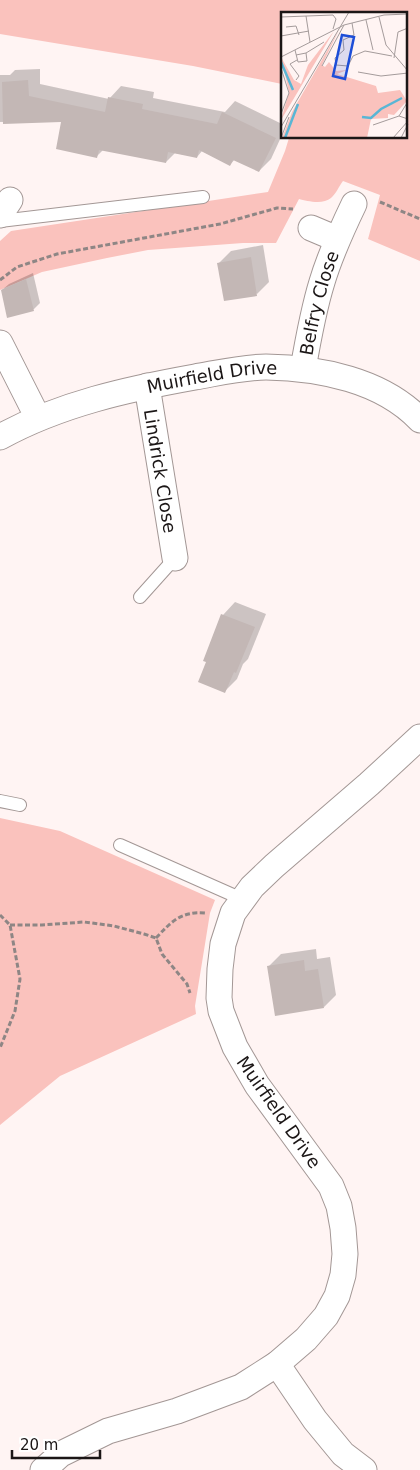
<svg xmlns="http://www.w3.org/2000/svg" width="420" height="1470" font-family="'DejaVu Sans',sans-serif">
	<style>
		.green { fill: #fac2bd }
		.shadow { fill: #0003 }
		.building { fill: #c3b7b5 }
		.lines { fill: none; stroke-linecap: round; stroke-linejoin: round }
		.lane-casing { stroke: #a39795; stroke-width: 14 }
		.street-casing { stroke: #a39795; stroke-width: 27 }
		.path { stroke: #8e8685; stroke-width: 3; stroke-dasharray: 5 2.5; stroke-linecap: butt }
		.lane { stroke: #fff; stroke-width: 12 }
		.street { stroke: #fff; stroke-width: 25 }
		.labels { text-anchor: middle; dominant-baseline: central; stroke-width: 4; stroke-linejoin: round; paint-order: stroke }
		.street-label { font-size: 18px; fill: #1b1616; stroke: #fff }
		.inset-river { fill: none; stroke: #59b6d5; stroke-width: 2.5 }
		.inset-road { fill: none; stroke: #a49b9b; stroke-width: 1 }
		.view { fill: #1d4ed8; fill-opacity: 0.15; stroke: #1d4ed8; stroke-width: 2.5 }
		.inset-edge { fill: none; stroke: #1b1616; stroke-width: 2.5 }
	</style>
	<rect width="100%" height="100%" fill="#fff4f3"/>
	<g class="green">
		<path d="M0,0H420V261L368,239L380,195L343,181C339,186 336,194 331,198C323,205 307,201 299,199L276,243H243L148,250L107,258L42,272L0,290V241L11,231L268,192L285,151L289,138H406V14H282V84L193,66L0,34Z"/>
		<path d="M0,818L60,831L215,900L210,913L195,1006L196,1014L60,1076L0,1125Z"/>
	</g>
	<g class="shadow">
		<path d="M40,69V84L109,99L121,86L154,92L153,98L225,112L235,101L282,124V135L271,159L259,171L235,159L230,165L202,151L197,157L175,153L166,162L103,150L96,157L63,121L0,122V75H10L15,70Z"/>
		<path d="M263,245L269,282L257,294L219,263L231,251Z"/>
		<path d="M33,273L40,303L34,309L8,317L2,290L9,284Z"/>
		<path d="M235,602L266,614L248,659L243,664L237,679L225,691L207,661L205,660L223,615Z"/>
		<path d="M316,949L317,959L330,957L336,995L324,1007L268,967L281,954Z"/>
	</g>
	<g class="building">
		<path d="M28,80L29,96L105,112L108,97L143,104L142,109L217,124L222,112L276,138L259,172L233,160L230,166L199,150L197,158L168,152L166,163L99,150L97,158L56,149L61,122L3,124L2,82Z"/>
		<path d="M251,257L257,296L224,301L217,263Z"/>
		<path d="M26,279L34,311L7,318L1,290Z"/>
		<path d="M221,614L255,627L236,673L234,672L225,693L198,682L206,662L203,661Z"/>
		<path d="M304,960L305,971L318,969L324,1008L275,1016L267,966Z"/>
	</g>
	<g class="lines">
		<g class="lane-casing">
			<g id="lane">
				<path d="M0,221L203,197"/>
				<path d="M140,597L175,558"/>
				<path d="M0,801L20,805"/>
				<path d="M120,845L242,899"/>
			</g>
		</g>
		<g class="street-casing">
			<g id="street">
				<path d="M0,215L10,200"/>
				<path d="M311,228L337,239"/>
				<path d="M0,343L38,418"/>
				<path id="s1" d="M303,369C308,340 313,311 322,282C330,255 342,229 354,204"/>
				<path id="s2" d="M147,386L175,558"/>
				<path id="s3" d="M0,437C60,404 128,389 195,377C218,373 243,367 266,367C320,368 382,380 420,420"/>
				<path d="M277,1364L315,1420L343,1454L364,1470"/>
				<path d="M43,1470L61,1454L108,1431L177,1411L241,1387L277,1364L306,1339L326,1316L337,1296L343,1275L345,1254L343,1228L339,1206L331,1186L257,1085L235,1047L221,1011L219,998L220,969L223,944L233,913L252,887L274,866L369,784L420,737"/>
			</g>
		</g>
		<g class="path">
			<path d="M380,202L420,219"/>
			<path d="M0,280L17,267L57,254L220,224L277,208L293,209"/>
			<path d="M0,915L10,925L20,979L15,1011L0,1048"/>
			<path d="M10,925H42L84,922L114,926L144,934L156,938L162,954L187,984L190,993"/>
			<path d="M156,938C171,922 181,911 205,913"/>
		</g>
		<use href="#lane" class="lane"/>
		<use href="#street" class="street"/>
	</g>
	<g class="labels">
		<g class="street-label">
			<text stroke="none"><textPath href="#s1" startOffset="68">Belfry Close</textPath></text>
			<text stroke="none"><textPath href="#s3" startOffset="222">Muirfield Drive</textPath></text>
			<text stroke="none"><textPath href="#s2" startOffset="86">Lindrick Close</textPath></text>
			<text transform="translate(279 1112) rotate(55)">Muirfield Drive</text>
		</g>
	</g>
	<g transform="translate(281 12)">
		<rect width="126" height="126" fill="#fff4f3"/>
		<path d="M58,18L41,53L44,55L48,50L55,59L66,58L56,62L95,74L97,81L119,78L126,89L113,103L107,102V106L90,107L86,126H1L11,100ZM53,19L0,108L8,80L0,45L13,68L20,72L27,53Z" fill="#fac2bd"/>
		<path class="inset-river" d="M0,50L12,78M81,105L90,106L100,97L121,86M4,126L17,92"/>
		<path class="inset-road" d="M25,4L29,30M0,5L52,3L55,7L52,17M98,5L105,33L127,59M85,8L92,38M71,11L73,23L62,28L63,38L54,46L55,53L67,54L72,44L84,39L111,44M5,15L15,14L18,23M0,24L28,19M14,38L17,50L26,49L25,41L15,43M25,41L43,30M0,45L63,13L103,3L127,2M113,46L117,20L127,16M41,54L63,13M0,56L8,81L0,102M77,60L100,64L127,61M15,68L18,64L9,52L16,48M118,104L126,91M92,113L118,104L127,107M0,115L68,0M0,126L8,105M112,126L127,109M120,126L127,112"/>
		<path class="view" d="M61,23L73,25L64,67L52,64Z"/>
		<rect width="126" height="126" class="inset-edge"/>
	</g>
	<path d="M12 1450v8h88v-8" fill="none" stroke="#1b1616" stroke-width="2.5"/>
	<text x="20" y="1450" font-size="15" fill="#1b1616" stroke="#ffffff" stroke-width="4" paint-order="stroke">20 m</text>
</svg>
